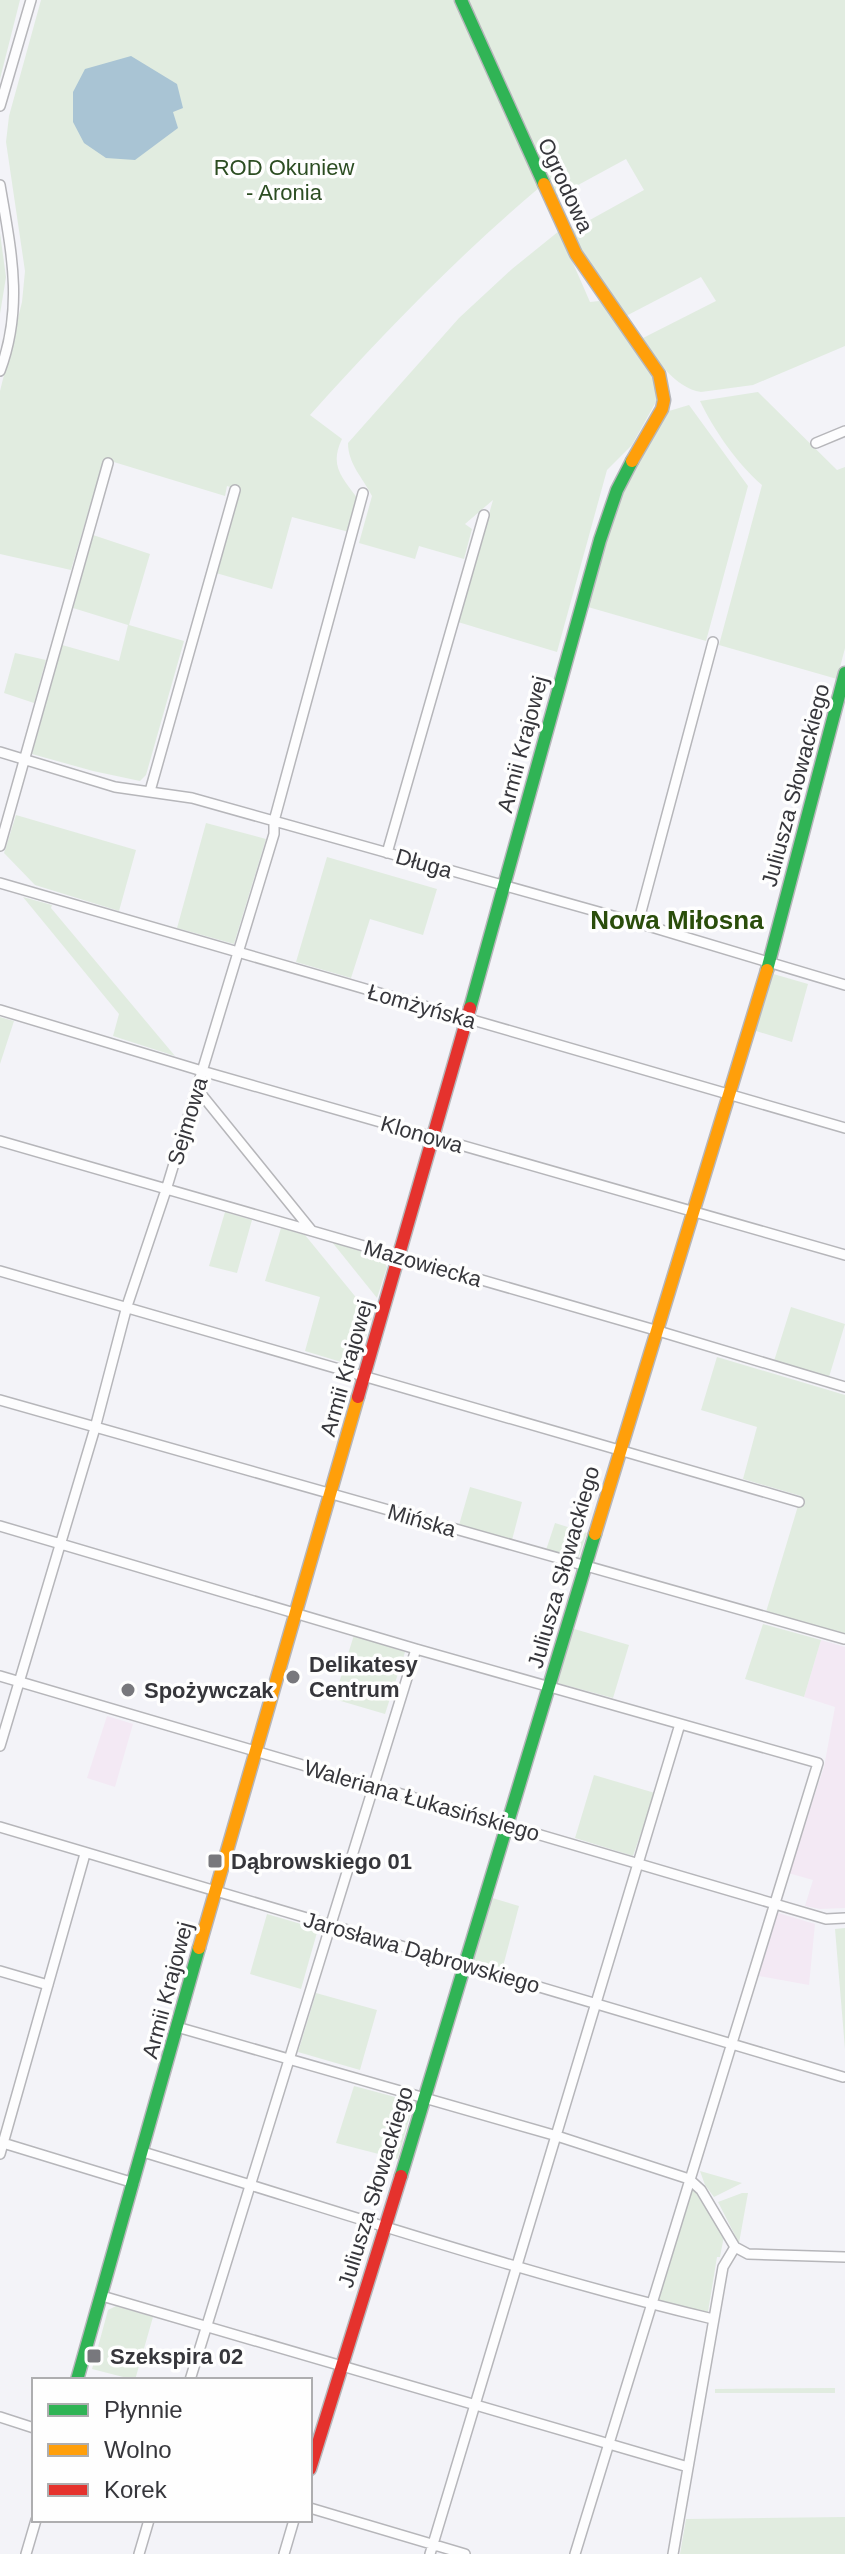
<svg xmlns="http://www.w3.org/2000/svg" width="845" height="2554" viewBox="0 0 845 2554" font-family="Helvetica,sans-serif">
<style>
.commercial{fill:#f3e9f4}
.green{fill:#e1ece0}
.water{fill:#a9c4d4}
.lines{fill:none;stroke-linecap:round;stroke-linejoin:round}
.street-casing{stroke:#b6b6ba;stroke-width:12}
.fast-casing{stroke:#b6b6ba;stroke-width:15}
.slow-casing{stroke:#b6b6ba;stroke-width:15}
.jam-casing{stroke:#b6b6ba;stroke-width:15}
.street{stroke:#fdfdfe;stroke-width:9}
.fast{stroke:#30b455;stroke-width:12}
.slow{stroke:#ff9f0a;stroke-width:12}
.jam{stroke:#e5322d;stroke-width:12}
.poi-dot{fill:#78787d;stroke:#fefefe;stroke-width:3}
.labels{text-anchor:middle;stroke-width:7;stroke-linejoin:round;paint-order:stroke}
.park-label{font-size:22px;fill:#2c4d22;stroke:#fefefe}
.street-label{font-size:22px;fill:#36363b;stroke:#fefefe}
.poi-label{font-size:22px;font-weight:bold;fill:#36363b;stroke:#fefefe;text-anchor:start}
.quarter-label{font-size:26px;font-weight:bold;fill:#2a4d0b;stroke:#fefefe}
</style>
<rect width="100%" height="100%" fill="#f3f3f8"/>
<!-- commercial -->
<path class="commercial" d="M821 1640 845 1647V1908L820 1909 805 1906 813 1880 788 1873 824 1767 835 1707 804 1697Z
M107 1716 133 1724 115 1787 87 1778Z
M775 1912 815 1924 809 1985 759 1976Z"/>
<!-- green -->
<path class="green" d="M0 0H20L0 79Z
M41 0H454L540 187C457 257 382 335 310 415L342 439C329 466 342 477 358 499L349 532 292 517 272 589 216 573 238 490 227 486 225 496 104 459 71 570 0 554V391L22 302 25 271 6 142 9 116Z
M464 0H845V346L753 385 701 392C675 388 656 359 643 338L716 301 701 277 626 316 591 270 570 231 644 190 626 159 556 197Z
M559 231 590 302 599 301 608 309 654 370 657 400 632 445 607 470 557 652 458 622 493 500 465 524 472 529 464 559 419 546 415 559 359 543 372 496C363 478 348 464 348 443L459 318 512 269Z
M0 233 6 277 0 314Z
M758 392 837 470 845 467V648L837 679 719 645 762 485C739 466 713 429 700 401Z
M689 405 748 486 706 641 588 607 616 502 660 421 669 411Z
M93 535 150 554 129 625 184 641 146 775 140 781 93 771 32 754 62 645 119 661 128 625 73 608Z
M15 653 46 660 34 703 4 693Z
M16 815 136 850 119 911 35 885 4 853Z
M206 823 266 839 234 944 177 928Z
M327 857 437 889 423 935 370 919 351 978 296 962Z
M23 897 52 905 51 908 175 1056 113 1036 119 1014Z
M770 973 808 984 792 1042 753 1030Z
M0 1017 14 1021 0 1064Z
M225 1212 252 1220 237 1273 209 1266Z
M281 1228 305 1235 372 1317 359 1360 351 1365 305 1351 320 1297 265 1281Z
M332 1242 382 1258 387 1267 377 1298Z
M791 1307 845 1324 829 1377 774 1361Z
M717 1357 845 1395V1634L766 1612 801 1496 743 1479 757 1427 701 1410Z
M470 1487 522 1502 512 1540 459 1525Z
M555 1523 587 1533 578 1559 546 1550Z
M763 1624 821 1640 804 1697 745 1679Z
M571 1628 629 1645 613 1698 554 1682Z
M354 1635 405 1652 385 1714 334 1699Z
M594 1775 655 1793 633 1856 575 1838Z
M489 1897 519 1906 502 1970 471 1960Z
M267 1914 318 1929 301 1989 250 1974Z
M845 1928V2049L835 1929Z
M316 1993 377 2010 360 2070 298 2052Z
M354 2086 414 2102 398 2159 336 2143Z
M700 2171 742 2183 714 2197 705 2185Z
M692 2187 724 2236 720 2257H717L708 2312 658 2301Z
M742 2193H748L739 2243 718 2202Z
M116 2306 153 2317 135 2380 92 2369 108 2310Z
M835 2388V2393H715V2389Z
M845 2517V2554H680L686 2519Z"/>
<!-- water -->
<path class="water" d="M131 56 177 84 183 108 173 112 178 128 135 160 106 158 84 143 73 122V92L85 69Z"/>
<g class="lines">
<defs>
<path id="street" d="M0 106 31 0
M0 185C11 250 24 306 0 371
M816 443 845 431
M0 752 115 787 192 798 638 923 845 985
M150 791 235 490
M0 846 108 463
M387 853 484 515
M0 883 845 1128
M638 923 713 642
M0 1010 202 1071 845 1255
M197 1089 312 1231
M0 1141 655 1330 845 1387
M0 1271 799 1502
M0 1400 844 1639
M0 1526 416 1649 818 1763 575 2554
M0 1676 826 1919 845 1918
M0 1746 95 1428 127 1306 166 1190 274 834V821L363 493
M0 1827 843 2077
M0 1971 48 1985
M177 2027 557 2136 689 2179 701 2190 735 2247 748 2254 845 2257
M3 2143 134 2183
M143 2152C332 2209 520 2273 713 2319
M0 2154 85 1854
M102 2296 688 2467
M190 2380 416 1649
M0 2417 34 2428
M310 2508 465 2554
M26 2554 36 2520
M139 2554 149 2520
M284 2554 294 2520
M430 2554 680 1724
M673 2554 723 2267 735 2247"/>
<path id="fast" d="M461 0 544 184
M767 970 845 673
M470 1008 600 540 617 490 632 461
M401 2176 595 1534
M77 2380 199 1948"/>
<path id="slow" d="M544 184 576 254 659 374 664 400 662 409 632 461
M595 1534 767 970
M199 1948 358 1397"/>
<path id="jam" d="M358 1397 470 1008
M310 2469 401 2176"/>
</defs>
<!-- street casing -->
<use href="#street" class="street-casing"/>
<!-- fast casing -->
<use href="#fast" class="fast-casing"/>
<!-- slow casing -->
<use href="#slow" class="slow-casing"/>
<!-- jam casing -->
<use href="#jam" class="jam-casing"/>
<!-- street -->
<use href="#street" class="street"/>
<!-- fast -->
<use href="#fast" class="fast"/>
<!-- slow -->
<use href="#slow" class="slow"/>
<!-- jam -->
<use href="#jam" class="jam"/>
</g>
<!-- markers -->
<g class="poi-dot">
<circle cx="293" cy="1677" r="8"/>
<circle cx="128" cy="1690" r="8"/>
<rect x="207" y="1853" width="16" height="16" rx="4"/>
<rect x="86" y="2348" width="16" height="16" rx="4"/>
</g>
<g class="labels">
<!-- park labels -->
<g class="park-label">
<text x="284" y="175">ROD Okuniew<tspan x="284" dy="25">- Aronia</tspan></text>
</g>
<!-- street labels -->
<g class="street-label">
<text transform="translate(566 185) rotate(65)" y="8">Ogrodowa</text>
<text transform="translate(522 744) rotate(-75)" y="8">Armii Krajowej</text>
<text transform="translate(795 785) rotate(-75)" y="8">Juliusza Słowackiego</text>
<text transform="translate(424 863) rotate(16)" y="8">Długa</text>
<text transform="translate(422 1006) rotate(16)" y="8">Łomżyńska</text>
<text transform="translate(187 1121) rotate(-73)" y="8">Sejmowa</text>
<text transform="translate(422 1134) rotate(16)" y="8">Klonowa</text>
<text transform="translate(423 1263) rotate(16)" y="8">Mazowiecka</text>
<text transform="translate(346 1368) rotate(-74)" y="8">Armii Krajowej</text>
<text transform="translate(422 1520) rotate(16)" y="8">Mińska</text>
<text transform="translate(563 1567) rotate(-74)" y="8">Juliusza Słowackiego</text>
<text transform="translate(422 1800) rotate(16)" y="8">Waleriana Łukasińskiego</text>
<text transform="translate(422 1952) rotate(16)" y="8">Jarosława Dąbrowskiego</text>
<text transform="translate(167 1990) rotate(-75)" y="8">Armii Krajowej</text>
<text transform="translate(375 2187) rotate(-73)" y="8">Juliusza Słowackiego</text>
</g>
<!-- poi labels -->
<g class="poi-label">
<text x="309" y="1672">Delikatesy<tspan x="309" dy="25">Centrum</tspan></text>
<text x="144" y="1698">Spożywczak</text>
<text x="231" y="1869">Dąbrowskiego 01</text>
<text x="110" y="2364">Szekspira 02</text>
</g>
<!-- quarter labels -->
<g class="quarter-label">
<text x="677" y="929">Nowa Miłosna</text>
</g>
</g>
<!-- legend -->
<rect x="32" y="2378" width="280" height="144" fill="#fefefe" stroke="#aeaeb0" stroke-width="2"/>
<rect x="48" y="2404" width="40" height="12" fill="#30b455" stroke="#aeaeb0" stroke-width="2"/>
<text x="104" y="2418" font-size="24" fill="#36363b">Płynnie</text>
<rect x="48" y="2444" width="40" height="12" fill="#ff9f0a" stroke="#aeaeb0" stroke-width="2"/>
<text x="104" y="2458" font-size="24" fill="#36363b">Wolno</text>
<rect x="48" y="2484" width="40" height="12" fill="#e5322d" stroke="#aeaeb0" stroke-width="2"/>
<text x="104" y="2498" font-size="24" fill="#36363b">Korek</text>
</svg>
